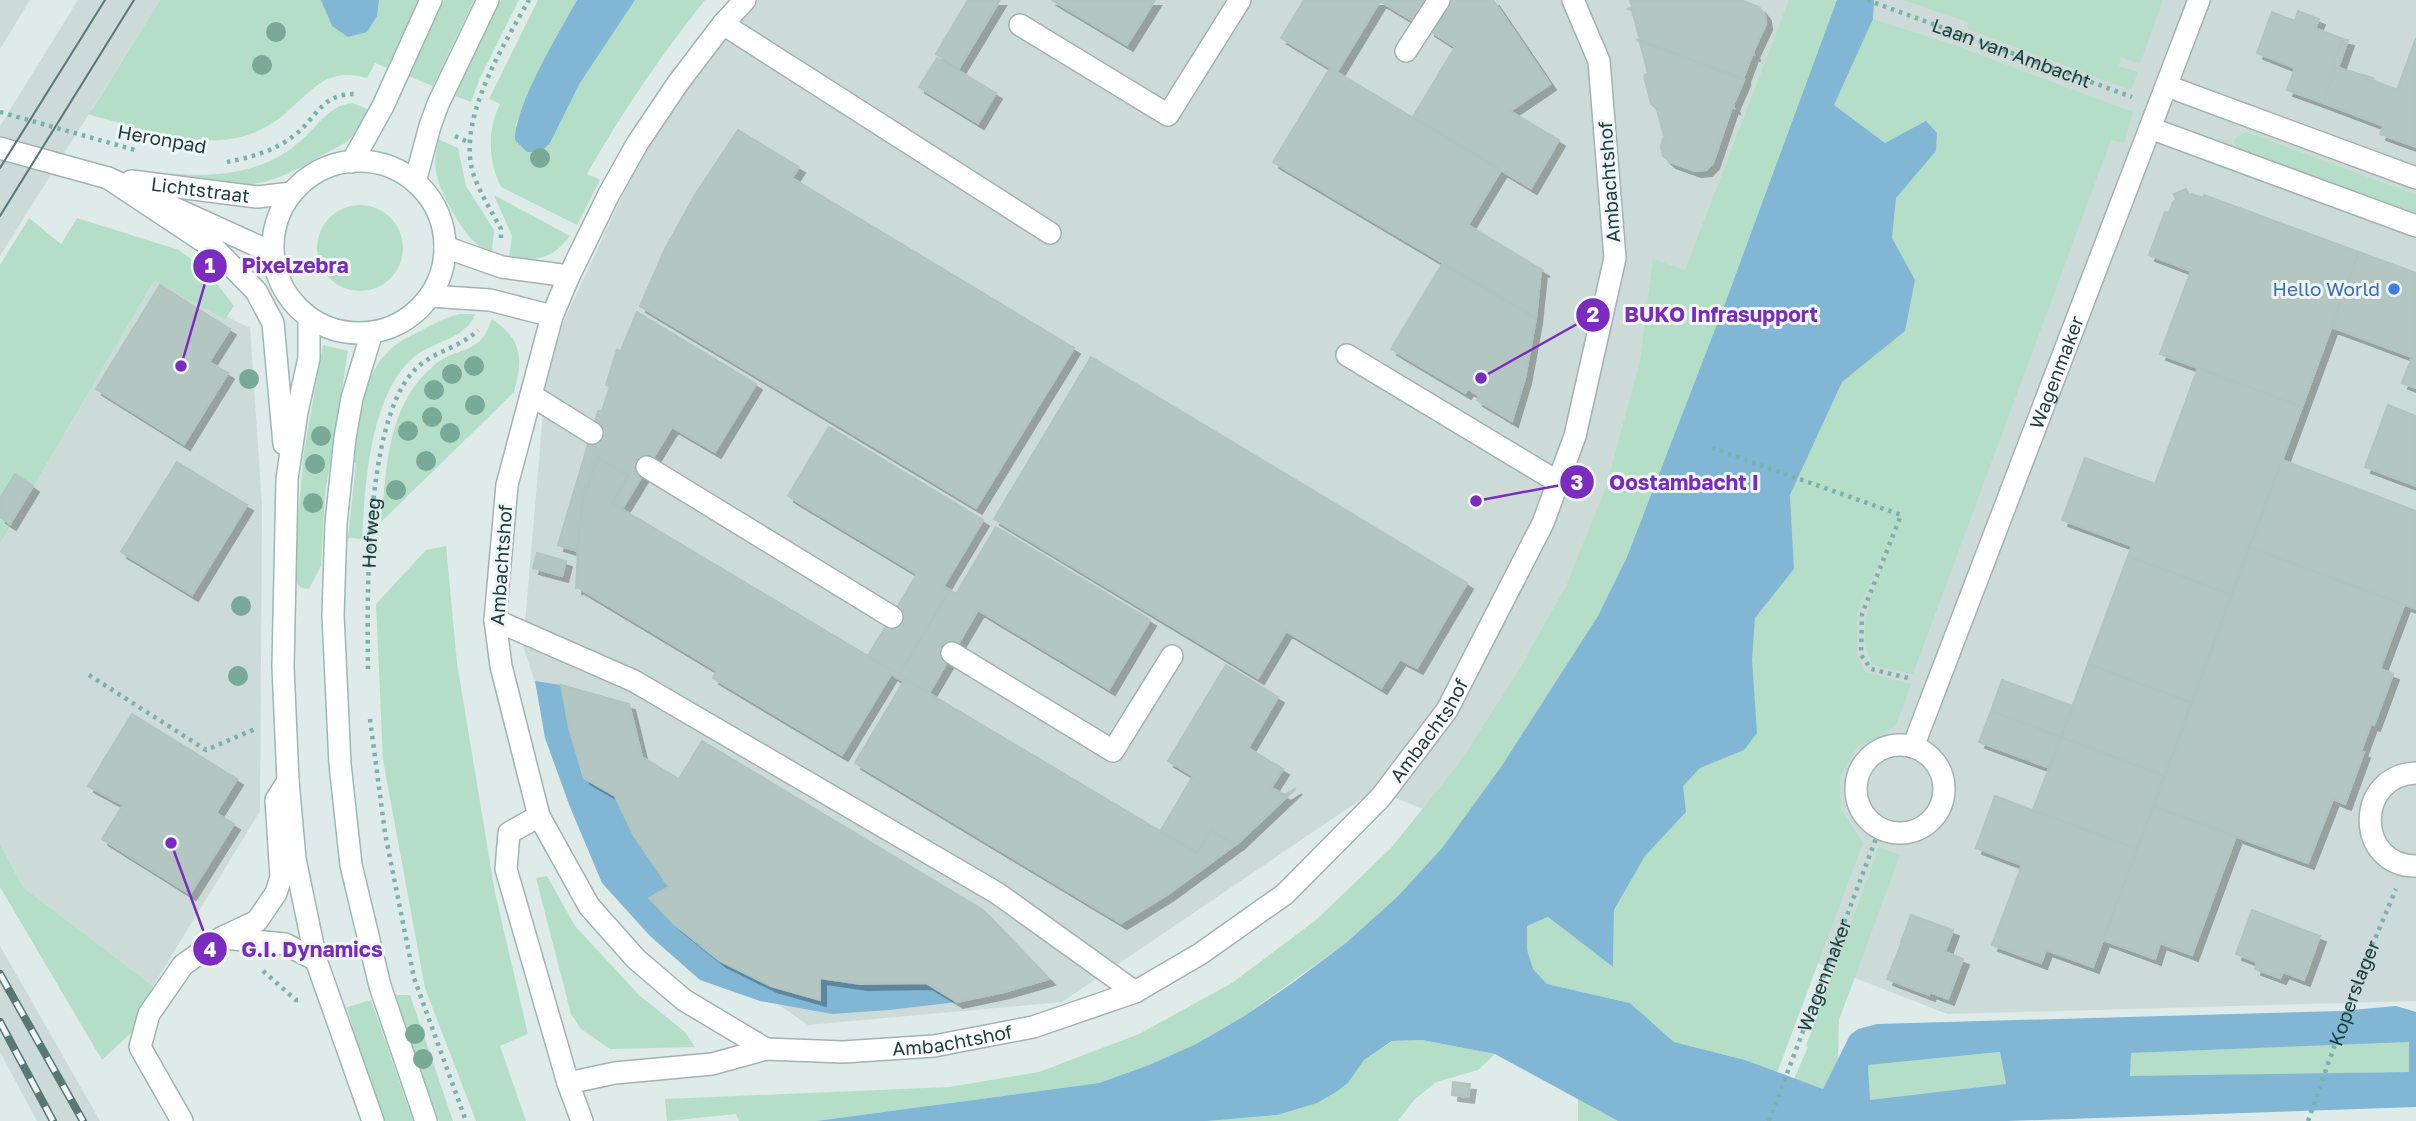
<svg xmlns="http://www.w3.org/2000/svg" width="2416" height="1121" viewBox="0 0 2416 1121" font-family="'Golos Text',sans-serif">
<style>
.built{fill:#ccdbd7}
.green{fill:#b5dec8}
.water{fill:#81b7d5;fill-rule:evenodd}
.building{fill:#b3c6c1;stroke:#b0c5c0;stroke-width:2;filter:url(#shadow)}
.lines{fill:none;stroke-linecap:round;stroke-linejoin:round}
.lane-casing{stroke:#a1b3b0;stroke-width:24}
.street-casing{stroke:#a1b3b0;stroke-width:24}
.secondary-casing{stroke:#9cb8b3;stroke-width:24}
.path{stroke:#7cb1ab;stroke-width:4.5;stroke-dasharray:3.5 5;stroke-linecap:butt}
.lane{stroke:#fff;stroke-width:21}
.street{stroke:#fff;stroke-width:21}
.secondary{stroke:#fff;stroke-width:21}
.tram{stroke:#587876;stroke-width:2}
.rail-casing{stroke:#587876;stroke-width:8}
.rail{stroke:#eef7f5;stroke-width:5;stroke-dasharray:16;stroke-linecap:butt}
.tree{fill:#78aa97}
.shop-dot{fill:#3f7fe0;stroke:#eef7f5;stroke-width:2.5}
.labels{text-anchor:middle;stroke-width:6;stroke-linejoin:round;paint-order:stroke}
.street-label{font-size:19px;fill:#1e3c3a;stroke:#eef7f5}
.shop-label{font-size:19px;fill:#366cbe;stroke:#eef7f5;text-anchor:end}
.leader{fill:none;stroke:#7b2cbf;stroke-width:2.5}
.callout-dot{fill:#7b2cbf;stroke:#eef7f5;stroke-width:2.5}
.mark-label{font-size:21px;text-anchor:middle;font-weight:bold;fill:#fff}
.callout-label{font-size:21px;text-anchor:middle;font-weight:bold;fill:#7b2cbf;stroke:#eef7f5;stroke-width:6;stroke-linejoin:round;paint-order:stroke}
</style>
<defs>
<filter id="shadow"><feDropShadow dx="6" dy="6" stdDeviation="0" flood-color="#0004"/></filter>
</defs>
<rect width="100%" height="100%" fill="#deebe8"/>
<!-- built -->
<path class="built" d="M0 0H30L0 49Z
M78 0H160L0 256V126Z
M738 0H2416V1001L1947 1014 1375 790 1062 1002 808 1025 602 883 523 646 548 355 695 40Z
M154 281 250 328 262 505 260 811 153 986 23 887 0 844V544Z
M0 946 31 1000 100 1121H37L0 1052Z"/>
<!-- green -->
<path class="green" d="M160 0H419L387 68 375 63 367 78C327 67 315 88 288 111 275 123 257 133 241 137 190 149 136 126 87 114L93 108Z
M444 0H474L433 86 408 76Z
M501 0H519L480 78 471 102 455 96Z
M538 0H577L529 93 515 126 550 143 580 83 635 0H705C661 55 622 112 587 174L600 180 577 225 501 187C488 160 487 131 500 104L489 99Z
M1789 0H1831L1837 2 1726 301 1627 557 1598 616 1501 767 1442 848 1397 897 1346 943 1241 1018 1196 1044 1149 1065 1099 1083 816 1121H739L736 1114 667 1121 665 1099 949 1087 1039 1072 1139 1034 1232 983 1316 920 1391 848 1457 766 1516 675 1566 586 1606 487 1640 361 1653 259 1685 270Z
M1903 0H2163L2140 64 2121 57 2119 66 2138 72 2131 90 1967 29 1968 22Z
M1873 19 1957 46 2133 112 2124 143 2111 140 1913 674 1873 665C1849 622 1885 569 1896 527L1857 613V655L1865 672 1911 684 1897 723 1887 732 1857 747 1840 777 1841 809 1863 843 1777 1073 1745 1060 1674 1042 1630 1003 1547 984 1533 970 1527 950V925L1548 917 1613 967 1614 910 1645 856 1685 812 1683 786 1700 768 1744 750 1755 618 1794 569 1790 495 1842 382 1905 331 1915 280 1892 238 1896 198 1936 151 1885 143 1834 105Z
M352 103 370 110C349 148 344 142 310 162 263 190 220 193 168 173 213 178 261 174 297 144 316 129 327 106 352 103Z
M2246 132 2416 195V218L2239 152 2234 142 2236 137Z
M438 139 458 148 466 186 494 230 492 251C487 249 481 248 477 244 462 233 439 191 436 172 434 161 437 149 438 139Z
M494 195 570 236C552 259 537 262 509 257L512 236Z
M317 248a43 43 0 1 1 86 0a43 43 0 1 1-86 0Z
M29 218 61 244 77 218 179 250 208 272 234 306 225 319 154 281 0 544V265Z
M459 314H475C467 338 435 341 415 356 370 393 365 484 362 539L348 538 356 463 354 462C362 413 360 361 410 336 427 328 440 319 459 314Z
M492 319C523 340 523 359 514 392L381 522C387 466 387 407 432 367 458 344 479 358 492 319Z
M323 345 348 351 325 494 321 566 309 589C299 589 297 584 293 575L304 451Z
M446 546 457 663 495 893 528 1034 500 1046 526 1121H476L425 988 383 760 376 604 426 550Z
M0 844 23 887 153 986 132 1032 102 1060 0 887Z
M1879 847 1900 855 1839 1020 1838 1063 1824 1090 1794 1079 1808 1047 1806 1046Z
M547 876 575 926 639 995 685 1032 695 1047 610 1049 581 1029 571 1014 536 878Z
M396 995H410L453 1121H439L415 1057Z
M371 1000 413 1121H383L363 1065 347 1007Z
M1422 1040 1495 1054 1478 1070 1436 1082 1414 1100 1398 1121H1207L1277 1115 1348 1083 1364 1060 1393 1041Z
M2409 1041V1072L2130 1077V1053Z
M2000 1052 2006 1084 1870 1101 1868 1065Z
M1578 1099 1618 1121H1578Z"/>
<!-- water -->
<path class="water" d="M321 0H379L377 16 367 32 348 37 332 26Z
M577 0H635L580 83 550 143 541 152H527L515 140C515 105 559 33 577 0Z
M1837 0H1874L1873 19 1834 105 1885 143 1926 121 1937 133 1936 151 1896 198 1892 238 1915 280 1905 331 1842 382 1790 495 1794 569 1755 618 1752 660 1757 733 1744 750 1700 768 1683 786 1686 812 1645 856 1614 910 1613 967 1548 917 1527 926V950L1533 969 1547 984 1630 1003 1674 1042 1745 1060 1823 1089 1850 1035 1858 1029 1877 1024 2341 1011 2396 1006 2416 1012V1107L2007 1121H1618L1495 1054 1422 1040 1392 1041 1364 1060 1348 1083 1336 1092 1317 1103 1277 1115 1207 1121H816L1099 1083 1149 1065 1196 1044 1241 1018 1291 984 1346 943 1397 897 1442 848 1501 767 1598 616 1627 557 1726 301ZM2409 1042V1072L2130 1076 2131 1053ZM2000 1052 2006 1084 1870 1100 1868 1065Z
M535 681 561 685 569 728 583 778 615 796 634 836 669 887 650 898C696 951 751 984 819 1000L820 978 861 984 926 983 957 1002 889 1010 832 1014 760 1001 700 980 650 936 602 883 570 807 545 738Z"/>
<!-- building -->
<path class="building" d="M968 0H1000L959 68 936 54Z
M1052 0H1155L1127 45Z
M1304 0H1428L1415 22 1380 1 1337 72 1281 38Z
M1447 0H1493L1550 84 1510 111 1559 140 1531 188 1413 117 1455 47 1429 30Z
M1630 0H1741L1759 7 1765 15 1766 24 1753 52 1754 55H1752L1743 79H1745L1638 40H1640L1632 10 1628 9 1632 7Z
M2298 11 2319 19 2315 28 2343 39 2333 66 2336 67 2323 103 2287 90 2295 68 2257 53 2272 12 2295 21Z
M2416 38V147L2380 134 2384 126 2323 103 2336 67 2333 66 2343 39 2348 40 2338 68 2373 78 2372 80 2397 90Z
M1638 40 1744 80 1733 105 1734 108 1732 107 1713 163 1706 170 1695 171 1670 162 1663 156 1661 147 1663 139 1665 140 1657 109 1651 104 1644 76 1648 73 1640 43Z
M937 58 996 93 978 123 919 87Z
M1330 68 1501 170 1468 225 1544 271 1541 270 1536 318 1273 162Z
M738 130 799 167 792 178 1074 348 976 508 640 306 665 249 695 195Z
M2186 189 2189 195 2192 194 2203 198 2204 195 2359 252 2302 407 2160 354 2191 271 2149 255 2165 212 2169 213 2173 202 2176 200 2174 194Z
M2359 252 2416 273V388L2402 383 2412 357 2331 327Z
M1442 264 1536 318 1525 378 1512 421 1477 400 1479 396 1468 389 1465 393 1391 349Z
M160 285 230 329 209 362 228 373 184 444 96 389Z
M637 312 756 384 715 452 672 427 622 509 612 503 628 476 597 457 588 488 585 487 577 551 558 545 598 411H602L610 386 606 385 617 350 621 351Z
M1091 357 1467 583 1417 668 1400 659 1381 688 1286 631 1258 678 994 519Z
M2198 368 2302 407 2232 595 2128 556 2132 546 2062 520 2085 458 2155 484Z
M2388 405 2416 416V486L2365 467Z
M829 427 983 520 943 587 950 590 897 678 891 673 893 671 868 656 917 574 788 496Z
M597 457 628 476 612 503 893 671 842 755 713 678 717 671 577 587 576 589 579 524 585 487 588 488Z
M2282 460 2416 511V609L2249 547Z
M177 462 247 505 192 595 121 552Z
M15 474 33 486 10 524 0 517V498Z
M996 527 1150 620 1109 689 978 610 929 693 905 679 904 681 897 678 950 590 956 594Z
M2249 547 2404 605 2380 669 2393 674 2374 725 2371 724 2361 751 2364 752 2345 804 2333 799 2308 863 2153 806Z
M537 553 566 561 562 576 533 568Z
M2128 556 2232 595 2192 703 2088 664Z
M2088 664 2192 703 2165 776 2061 737Z
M1226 665 1278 697 1248 748 1283 769 1271 788 1285 795 1296 788 1238 843 1236 841 1232 843 1211 830 1197 853 1160 832 1193 776 1168 761Z
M905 679 1197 853 1211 830 1232 843 1236 841 1238 843 1167 895 1121 923 855 763Z
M2002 680 2073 706 2061 737 1991 711Z
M561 685 629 704 642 757 679 779 702 741 983 910 1049 979 1004 992 957 1002 926 983 861 984 820 978V1000L771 986 720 961 675 925 649 898 669 887 634 836 615 796 584 778 569 728Z
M1991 711 2061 737 2050 768 1979 742Z
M132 714 237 779 216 813 234 824 190 894 102 839 123 805 88 786Z
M2061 737 2165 776 2137 849 2033 810Z
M1995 796 2137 849 2093 967 2046 950 2041 963 1992 945 2022 865 1976 848Z
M2153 806 2236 836 2192 955 2160 943 2155 959 2103 940Z
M2252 910 2320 936 2304 980 2283 972 2280 978 2255 969 2257 962 2236 954Z
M1911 915 1953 930 1945 952 1963 959 1948 999 1930 992 1929 995 1887 979 1902 942H1901Z
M1453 1082 1470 1084 1468 1097 1452 1095Z"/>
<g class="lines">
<defs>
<path id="lane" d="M723 24 1050 233
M1020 25 1168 115 1240 0
M1406 51 1439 0
M1347 355 1558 482
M531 395 592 433
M647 467 892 617
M495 620 634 681 997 893 1135 992
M952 653 1113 751 1172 656"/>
<g id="street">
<path d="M745 0 723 24 678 83 637 144 609 194 569 276 552 316 507 485 495 620 501 666 539 816 589 906 636 959 684 1000 766 1049"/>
<path d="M2167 86 2416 178"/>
<path d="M2150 128 2416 226"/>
<path d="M0 148 108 178 273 253"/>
<path id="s5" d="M131 181 257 197 292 193"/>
<path d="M445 247 502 267 569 276"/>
<path d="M430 296 490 300 552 316"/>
<circle cx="1900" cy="789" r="44"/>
<path id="s6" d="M1913 747 2199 0"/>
<path d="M2416 773C2355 775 2355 866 2416 866"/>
<path id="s7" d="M539 816 509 833 506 869 568 1083 615 1073 712 1064 766 1049 843 1052 934 1046 1033 1027 1135 992 1200 954 1285 894 1381 797 1447 710 1543 523 1575 436 1615 258 1599 61 1573 0"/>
<path d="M224 938 285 944 316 960"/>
<path d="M568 1083 582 1121"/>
<path d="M182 1121 140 1047 149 1014 183 965 221 938 257 921 276 893 281 877 276 800 288 781"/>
</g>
<path id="secondary" d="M273 247a86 86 0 1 1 172 0a86 86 0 1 1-172 0Z
M352 162 383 106 431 0
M108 178 215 249 256 291 273 323 284 444
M415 182 430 126 438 104 488 0
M309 318V358L297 412 287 479 283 667 288 781 295 859 316 960 373 1121
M372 332 352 398 345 438 336 523 333 615 340 764 351 865 380 986 426 1121"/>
</defs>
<!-- lane casing -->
<use href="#lane" class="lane-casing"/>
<!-- street casing -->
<use href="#street" class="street-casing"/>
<!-- secondary casing -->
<use href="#secondary" class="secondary-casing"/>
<!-- path -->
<g class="path">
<path id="s1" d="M1867 0 2132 97"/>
<path d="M0 112 135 150"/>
<path d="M455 136 470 143"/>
<path d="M227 162C248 158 274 151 292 137 318 119 319 93 357 94"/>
<path d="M501 238V229C492 212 481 195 474 176 455 122 503 46 529 0"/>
<path d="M1712 448 1901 515 1862 614 1861 655 1871 669 1908 678"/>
<path id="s2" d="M368 669C367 598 365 426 412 373 429 352 459 349 478 330"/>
<path d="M89 675 206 750 255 729 256 726"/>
<path d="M370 719 385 833 414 978 466 1121"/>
<path d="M263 971 296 1000H300"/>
<path id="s3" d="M1769 1121 1880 828"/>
<path id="s4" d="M2308 1121 2358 979 2396 889"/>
</g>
<!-- lane -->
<use href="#lane" class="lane"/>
<!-- street -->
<use href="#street" class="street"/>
<!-- secondary -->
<use href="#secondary" class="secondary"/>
<!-- tram -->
<path class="tram" d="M0 168 105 0
M0 216 134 0"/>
<defs>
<path id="rail" d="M0 974 83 1121
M0 1022 53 1121"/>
</defs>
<!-- rail casing -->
<use href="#rail" class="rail-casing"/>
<!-- rail -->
<use href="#rail" class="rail"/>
</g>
<!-- trees -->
<g class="tree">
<circle cx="276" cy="32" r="10"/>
<circle cx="262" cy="65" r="10"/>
<circle cx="540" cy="158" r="10"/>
<circle cx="474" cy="366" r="10"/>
<circle cx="452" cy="374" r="10"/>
<circle cx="249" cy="379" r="10"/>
<circle cx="434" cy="390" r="10"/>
<circle cx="475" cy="405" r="10"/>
<circle cx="432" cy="417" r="10"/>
<circle cx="408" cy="431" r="10"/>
<circle cx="450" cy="433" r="10"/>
<circle cx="321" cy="436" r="10"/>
<circle cx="426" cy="461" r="10"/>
<circle cx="315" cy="464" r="10"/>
<circle cx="396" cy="490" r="10"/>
<circle cx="313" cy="503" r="10"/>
<circle cx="241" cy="606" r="10"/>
<circle cx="238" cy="676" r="10"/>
<circle cx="415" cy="1034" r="10"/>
<circle cx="423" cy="1059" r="10"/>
</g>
<!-- markers -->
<circle class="shop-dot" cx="2394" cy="289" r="7"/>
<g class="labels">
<!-- street labels -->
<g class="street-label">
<text dy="7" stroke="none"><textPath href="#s1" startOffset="154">Laan van Ambacht</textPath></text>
<text transform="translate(162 139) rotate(10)" y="7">Heronpad</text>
<text transform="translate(1609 182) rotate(-94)" y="7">Ambachtshof</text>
<text dy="7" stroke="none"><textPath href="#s5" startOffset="70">Lichtstraat</textPath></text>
<text dy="7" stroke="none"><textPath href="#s6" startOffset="401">Wagenmaker</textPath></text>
<text dy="7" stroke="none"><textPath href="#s2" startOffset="136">Hofweg</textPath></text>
<text transform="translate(501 565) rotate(-86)" y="7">Ambachtshof</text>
<text dy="7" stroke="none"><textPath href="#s7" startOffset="1270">Ambachtshof</textPath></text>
<text dy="7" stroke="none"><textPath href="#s3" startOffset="156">Wagenmaker</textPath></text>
<text dy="7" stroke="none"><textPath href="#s4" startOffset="136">Koperslager</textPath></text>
<text dy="7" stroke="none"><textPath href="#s7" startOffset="682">Ambachtshof</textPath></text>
</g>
<!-- shop labels -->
<g class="shop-label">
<text x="2380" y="296">Hello World</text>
</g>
</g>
<!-- callouts -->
<path class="leader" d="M181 366L210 266M1481 378L1593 315M1476 501L1577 482M171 843L210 949"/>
<g class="callout-dot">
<circle cx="181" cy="366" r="7"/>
<circle cx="1481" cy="378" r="7"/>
<circle cx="1476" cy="501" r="7"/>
<circle cx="171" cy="843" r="7"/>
<circle cx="210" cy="266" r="18"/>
<circle cx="1593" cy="315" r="18"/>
<circle cx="1577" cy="482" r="18"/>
<circle cx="210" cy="949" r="18"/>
</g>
<g class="mark-label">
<text x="210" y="273">1</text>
<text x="1593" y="322">2</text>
<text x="1577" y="490">3</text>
<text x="210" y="957">4</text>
</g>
<g class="callout-label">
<text x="295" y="273">Pixelzebra</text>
<text x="1721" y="322">BUKO Infrasupport</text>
<text x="1684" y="490">Oostambacht I</text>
<text x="312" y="957">G.I. Dynamics</text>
</g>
</svg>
